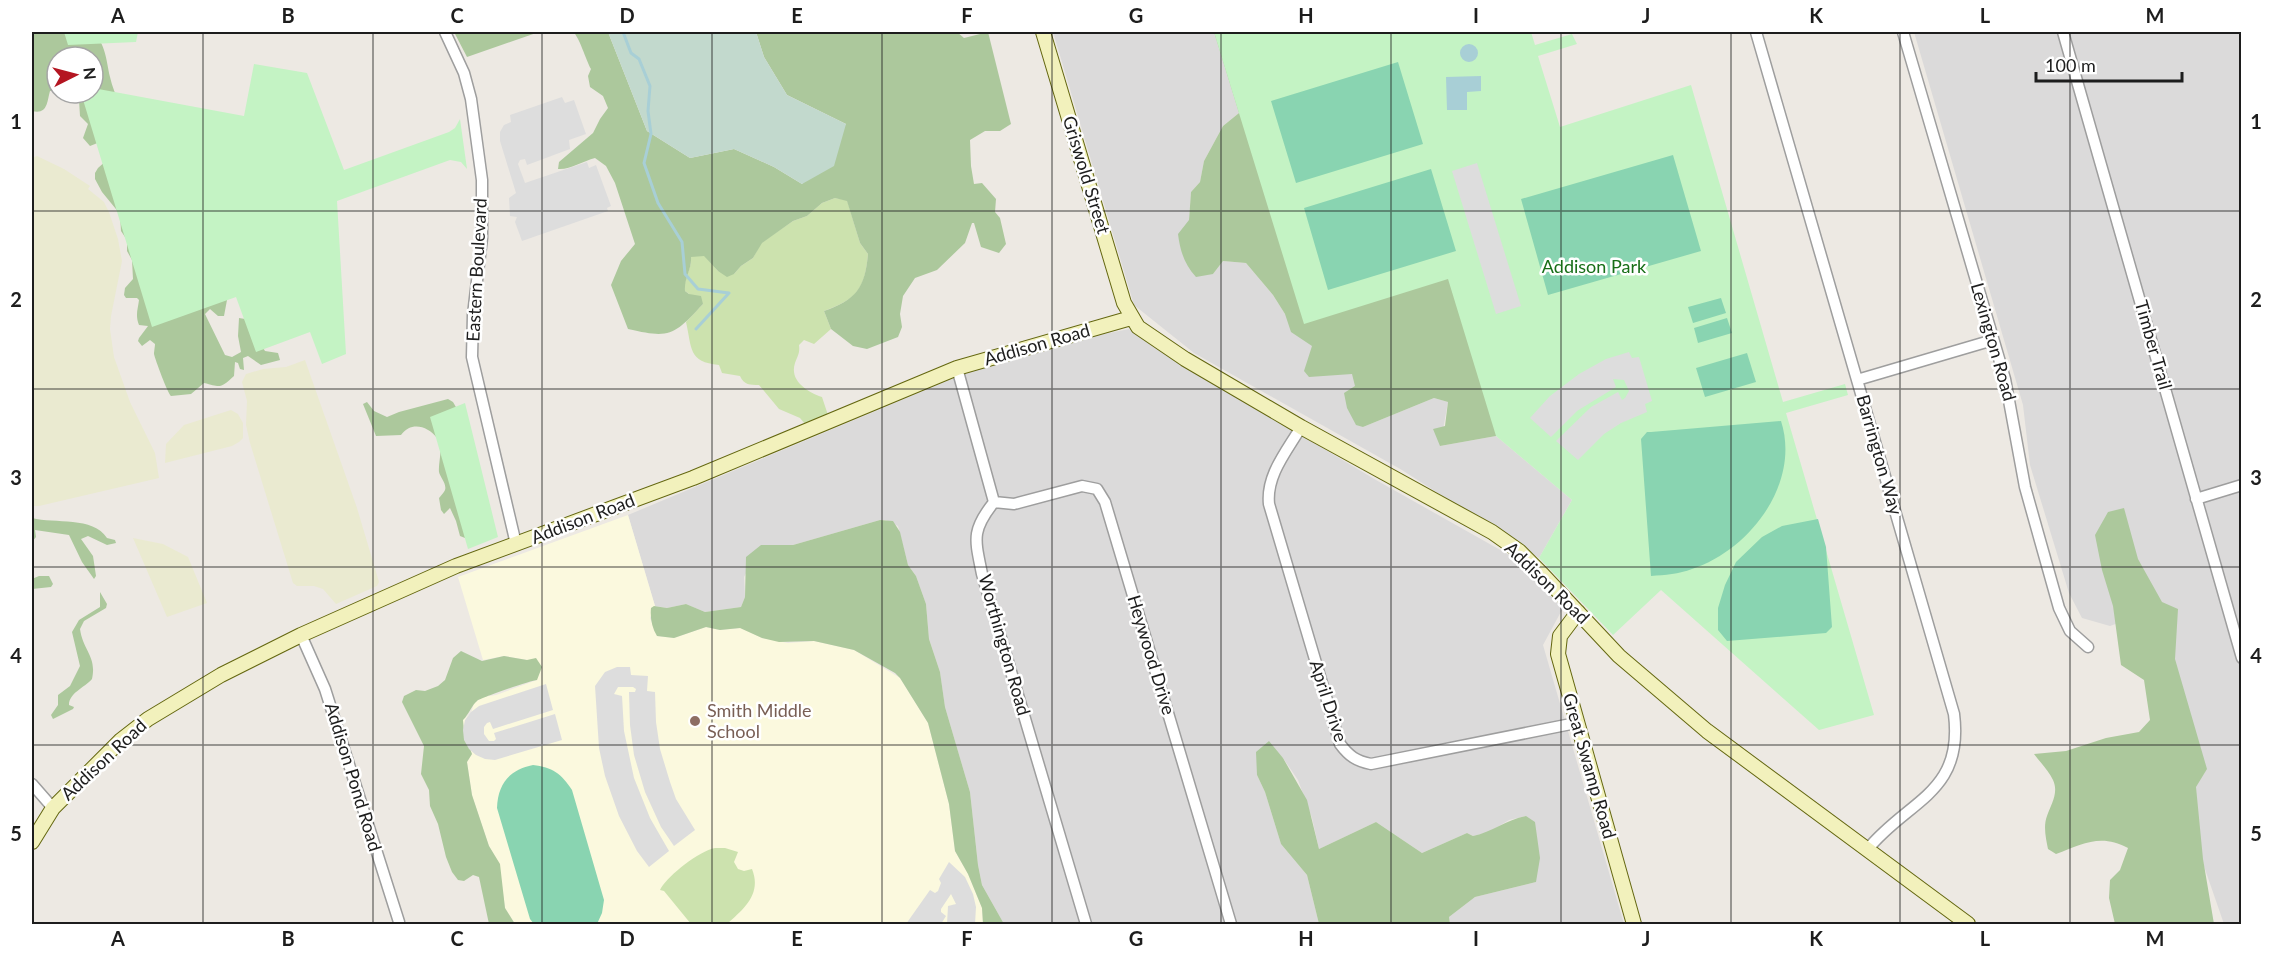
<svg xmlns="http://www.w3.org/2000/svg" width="2273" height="956" viewBox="0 0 2273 956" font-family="Lato,sans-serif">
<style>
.residential{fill:#dbdada}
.education{fill:#fbf9de}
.farmland{fill:#eaead0}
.grass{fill:#cce2ae}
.forest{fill:#acc89c}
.wetland{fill:#c2d9cd}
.park{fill:#c4f3c4}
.pitch{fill:#89d4b1}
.parking{fill:#ddd}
.water{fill:#a8cfd6}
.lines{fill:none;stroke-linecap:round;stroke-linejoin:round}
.stream{stroke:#a8cfd6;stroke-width:3}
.street-casing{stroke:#9e9e9e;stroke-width:13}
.secondary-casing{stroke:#646710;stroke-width:16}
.street{stroke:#fff;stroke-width:10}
.secondary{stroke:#f2f1bc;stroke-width:14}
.grid{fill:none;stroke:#1d1d1d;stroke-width:1.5;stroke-opacity:0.55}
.education-dot{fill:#8d6e63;stroke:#fff;stroke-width:2}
.labels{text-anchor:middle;stroke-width:5;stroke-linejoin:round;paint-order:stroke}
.street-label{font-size:18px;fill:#1d1d1d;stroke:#fff}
.park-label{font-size:18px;fill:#176e17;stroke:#fff}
.education-label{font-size:18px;fill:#785e54;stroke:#fff;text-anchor:start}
.neatline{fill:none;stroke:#1d1d1d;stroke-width:2}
.grid-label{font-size:20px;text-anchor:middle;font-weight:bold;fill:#1d1d1d}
</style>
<rect width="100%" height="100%" fill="#ede9e3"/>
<!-- residential -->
<path class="residential" d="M1053 32H1214L1239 113 1223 126 1204 161 1200 182 1191 192 1189 220 1213 274 1223 261 1246 263 1273 295 1285 314 1362 306 1363 427 1434 398 1448 402 1440 446 1496 436 1572 500 1539 558 1402 470 1194 353 1134 305Z
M1914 32H2241V924H2224L2182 803 2140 615 2110 626 2082 618 2069 593 2030 465 2023 405Z
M1129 329 1153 347 1376 480 1511 556 1563 608 1543 645 1624 924H1450L1449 917 1475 897 1536 882 1526 816 1509 820 1489 832 1473 836 1467 833 1422 853 1376 822 1319 849 1312 818 1298 780 1283 758 1268 742 1257 775 1265 792 1281 844 1307 875 1319 924H1004L982 885 978 865 970 792 945 707 940 672 929 639 926 604 916 576 908 565 898 526 886 520H880L793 545H761L744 577 745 597 741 607 705 612 686 604 667 608 655 606 628 515 971 371 1079 339Z"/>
<!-- education -->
<path class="education" d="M628 515 655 606 650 618 657 636 674 638 706 627 720 630 741 628 762 638 788 643 814 641 854 650 900 678 928 723 949 804 955 851 968 874 982 908 983 924H515L505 908 499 864 489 846 472 795 467 762 472 754 464 733 463 720 471 713 474 703 483 697 496 695 537 680 527 660 504 656 483 660 458 577Z"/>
<!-- farmland -->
<path class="farmland" d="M37 156 64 169 90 186 88 189 104 202 109 212 118 239 122 261 111 316 110 329 114 357 130 402 155 453 159 478 39 506H32V158Z
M305 360 357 508 379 582 377 586 336 604 323 589 314 586H297L293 583 250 443 246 425 247 401 242 382 246 374 263 369 286 367Z
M231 410 238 414 243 423V438L239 442 232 446 165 463 166 444 184 425Z
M133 538 163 544 188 557 207 603 167 617Z"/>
<!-- grass -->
<path class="grass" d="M835 198 847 200 860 243 868 254C865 289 857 299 824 311L831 329 814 344 804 340 799 345C800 353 798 355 795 363 789 381 808 392 822 397L828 415 805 424 800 418 779 409 759 385C750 385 744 385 740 376L722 373 719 365C688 362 692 348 686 322L703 304 685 291C683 278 692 269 691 257L694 255H704L718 271 734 274 741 266 753 258 761 243 793 221 807 216 822 203Z
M715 848H725L738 852 734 862 738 869 744 871 752 869C762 894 744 909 727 924H691L664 891 660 890 661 888C669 875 699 851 715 848Z"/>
<!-- forest -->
<path class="forest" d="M32 32H93C106 45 106 59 110 77 112 86 116 96 120 105L227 300 224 316H218L210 309 205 314 225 355 232 357 241 352 238 336 239 318 245 319 265 351 278 353 280 360 261 365 248 356 243 358 244 370 240 369 238 363 235 362 234 376C220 389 221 387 204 383L191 394 171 396C168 394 155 359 154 354 154 352 155 346 155 344L150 340 142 346 138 341 139 338 148 326 139 325C135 315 138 309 139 300L137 298H126L124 295 125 288 133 279 132 260 127 251V240L121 231 120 214 102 192 95 179V173L98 168 107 160 105 140 90 146 83 138 88 124 80 116 79 100 74 93H93V57H57V90L50 91C47 101 48 115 32 111Z
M454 32H539L467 57Z
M573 32H608L647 131 690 158 734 149 774 167 802 184 846 124 787 95 764 57 756 32H957L964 38 988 32 1011 124 1000 131H985L970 140 971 166 974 184 982 183 996 199 995 212 1000 218 1006 244 999 253 981 247 974 223H972L965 243 937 270 915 278 903 296 900 314 902 327 898 337 867 349 853 346 831 329 824 311C856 300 865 288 868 254L860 243 847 201 835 198 822 203 807 216 793 221 762 243 753 258 741 266 734 274 727 277 718 271 704 256 691 257C692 269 684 278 685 291L689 294 701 296 703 304C674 335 671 339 628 329L611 285 621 261 635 244 615 183 606 166 595 158C583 161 570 170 558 169L559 162 593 133 600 119 608 108 603 96 590 87 588 76 591 69C586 60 579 36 573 32Z
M1214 32 1453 260 1502 429 1496 436 1440 446 1433 429 1445 426 1448 402 1434 398 1363 427 1356 425 1347 408 1344 393 1355 386 1352 374 1309 377 1304 371 1312 346 1291 332 1285 314 1273 295 1246 263 1223 261 1213 274 1196 277C1184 264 1180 250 1178 234L1189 220 1191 192 1200 182 1204 161 1223 126 1239 113Z
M448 399 453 402 460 414 473 533 465 538 460 536 456 521 450 508 444 514 441 510 439 498C440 497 445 491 445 490 447 484 440 477 439 472 438 462 444 447 437 438 428 426 411 421 401 435L376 436 363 404 367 402 374 411 387 417 399 412Z
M2124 508 2138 559 2162 602 2178 609 2175 659 2207 769 2196 787 2203 859 2214 924H2115L2109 898 2110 880 2120 870 2128 848C2101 833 2082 844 2056 854L2048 849C2046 839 2043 826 2047 816 2051 804 2059 793 2053 780 2049 771 2040 762 2034 754L2066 751 2106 738 2139 732 2150 720 2144 680 2121 665 2113 606 2102 570 2095 535 2108 512Z
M32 518C55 524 93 516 107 538L115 540 116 543 107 545 88 536 81 539 93 556 96 576 94 579 82 562 69 535 35 530 36 537 32 542Z
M880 520 893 521 900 532 908 565 916 576 926 604 929 639 940 672 945 707 970 792 978 865 982 885 1004 924H983L982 908 968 874 955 851 949 804 928 723 900 678 895 673 854 650 814 641 779 642 762 638 740 628 720 630 706 627 674 638 657 636C652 628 650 618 651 608L654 606 667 608 686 604 705 612 741 607 745 597 746 557 761 545H793Z
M39 576H49L53 584 51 587 32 589V579Z
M100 592 107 604 106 608 84 621 80 629C83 651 97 656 92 679 84 688 69 693 69 705L74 707 73 709 53 719 51 715 58 705V695L70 686 80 666 72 632 79 620 100 607Z
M461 651 482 661 504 656 527 660 536 658 542 667 537 680C532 680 480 698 477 701 472 705 469 714 463 720L464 733 472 754 467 762 472 795 489 846 500 864 505 908 515 924H489L479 877 473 875 464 881 458 880 452 872 446 857 438 824 430 806 429 790 421 774 424 746 402 702 404 696 416 690 425 691 438 686 445 680 453 658Z
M1269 741 1283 758 1307 800 1319 849 1376 822 1422 853 1467 833 1473 836C1492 832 1506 820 1526 816L1535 822 1540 858 1536 882 1475 897 1449 917 1450 924H1319L1307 875 1281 844 1265 792 1257 775 1256 752Z"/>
<!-- wetland -->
<path class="wetland" d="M608 32H756L764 57 787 95 846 124 834 166 802 184 774 167 734 149 690 158 647 131Z"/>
<!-- park -->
<path class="park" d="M64 32H138L136 42 68 45Z
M1214 32H1531L1535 45 1572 34 1577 44 1538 56 1560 127 1691 85 1783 402 1845 384 1848 395 1786 413 1874 715 1819 730 1661 590 1613 635 1539 558 1572 500 1496 436 1448 279 1304 324Z
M254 64 307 73 344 170 449 132 455 128 460 119 467 169 461 162 450 160 337 201 346 354 322 364 310 332 256 352 236 297 152 327 81 93H93V88L244 116Z
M465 403 498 537 468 549 430 417Z"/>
<!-- pitch -->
<path class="pitch" d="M1398 62 1423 144 1296 183 1271 101Z
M1673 155 1701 251 1548 295 1521 199Z
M1431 169 1456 251 1328 290 1304 208Z
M1721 298 1726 313 1693 323 1688 307Z
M1727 318 1732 333 1698 343 1694 328Z
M1747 353 1756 382 1705 397 1696 368Z
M1781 421C1801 483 1750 550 1692 569 1679 574 1665 575 1651 576L1641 439 1647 432H1651Z
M1818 519 1826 547 1832 627 1826 633 1727 641 1718 630V608L1725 585 1736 562 1762 537 1782 526Z
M533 765C552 767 562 774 572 790L604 900 602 913 597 924H534L530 919 497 808C498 784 509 770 533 765Z"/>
<!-- parking -->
<path class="parking" d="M562 97 565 103 574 100 586 134 569 140 570 149 527 165 525 159 520 160 518 164 525 183 587 162 589 168 596 165 611 206 607 208 608 211 522 241 515 222 517 217 510 216 509 198 516 193 500 141V132L504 125 511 122 510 115Z
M1477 163 1521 306 1496 314 1452 171Z
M1629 352 1632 358 1639 357 1652 401 1645 404 1647 412 1621 423 1604 434 1578 460 1556 441 1591 407 1618 392 1622 400 1625 398 1629 391 1624 380 1613 379 1616 387 1577 411 1551 437 1530 418 1550 396 1579 374 1606 359Z
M617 667H630L631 675 648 676 647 691 655 692 656 722 660 749 670 782 676 799 695 830 674 846 661 827 645 792 634 755 630 725 629 692H635L636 689 633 687H618L614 694 622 696 624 731 634 778 650 818 669 851 649 867 637 851 619 816 605 776 599 748 595 686 605 672Z
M546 684 553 710 493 729 490 722 487 723 484 727V734L489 741H494L496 739 494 733 555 714 562 740 495 760 485 759 476 755 469 749 464 740 463 730 465 720 471 712 479 706Z
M949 862 965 877 973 894 976 907 975 924H947L948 906 956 904 951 894 941 909V912L946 916 941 924H906L930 890 935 893 938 891 941 883 939 879Z"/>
<!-- water -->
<path class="water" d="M1460 53a9 9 0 1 1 18 0a9 9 0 1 1-18 0Z
M1481 76V91L1467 92V110H1447L1446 77Z"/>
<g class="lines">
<!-- stream -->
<path class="stream" d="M623 32 631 53 639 59 650 86 648 111 651 134 644 163 658 203 682 242 685 274 698 289 729 293 696 329"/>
<defs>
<path id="street" d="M445 32 464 73 471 99 482 180V238L473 315 472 357 516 544
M1756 32 1954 714C1964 794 1907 800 1867 850
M1903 32 2005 379 2025 487 2059 608 2070 631 2088 647
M2063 32 2242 658
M957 368 994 502C971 531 975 539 982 574L1086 924
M1857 380 1993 340
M1301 427C1287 451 1266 475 1269 504L1340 744C1349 756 1356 761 1371 764L1576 723
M2196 499 2242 485
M994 502 1014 504 1082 486 1097 489 1105 502 1231 924
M301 635 325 689 399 922
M32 784 53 808"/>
<path id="secondary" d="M1043 32 1124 303 1138 327 1185 359 1301 427 1492 532 1519 551 1543 575 1619 656 1707 731 1968 924
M1578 612 1560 636 1558 654 1634 924
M32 842 53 808 121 740 148 719 221 675 301 635 456 566 693 478 957 368 1131 318"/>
</defs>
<!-- street casing -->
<use href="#street" class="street-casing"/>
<!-- secondary casing -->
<use href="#secondary" class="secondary-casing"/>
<!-- street -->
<use href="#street" class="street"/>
<!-- secondary -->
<use href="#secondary" class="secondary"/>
</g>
<!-- grid -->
<path class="grid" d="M203 32V924M373 32V924M542 32V924M712 32V924M882 32V924M1052 32V924M1221 32V924M1391 32V924M1561 32V924M1731 32V924M1900 32V924M2070 32V924M32 211H2242M32 389H2242M32 567H2242M32 745H2242"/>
<!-- markers -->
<circle class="education-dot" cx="695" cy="721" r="6"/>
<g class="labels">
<!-- street labels -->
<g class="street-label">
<text transform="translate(1086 175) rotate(73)" y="6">Griswold Street</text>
<text transform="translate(477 270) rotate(-87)" y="6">Eastern Boulevard</text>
<text transform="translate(1993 342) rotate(74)" y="6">Lexington Road</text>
<text transform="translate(1037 345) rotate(-16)" y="6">Addison Road</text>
<text transform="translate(2153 345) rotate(74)" y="6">Timber Trail</text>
<text transform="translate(1879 455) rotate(74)" y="6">Barrington Way</text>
<text transform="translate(583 519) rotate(-21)" y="6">Addison Road</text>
<text transform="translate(1547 583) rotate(44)" y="6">Addison Road</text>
<text transform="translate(1004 645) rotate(74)" y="6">Worthington Road</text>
<text transform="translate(1151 655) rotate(73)" y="6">Heywood Drive</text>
<text transform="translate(1328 701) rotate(72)" y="6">April Drive</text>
<text transform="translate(104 760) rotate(-43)" y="6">Addison Road</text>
<text transform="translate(1589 766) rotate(74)" y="6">Great Swamp Road</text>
<text transform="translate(353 777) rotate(73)" y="6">Addison Pond Road</text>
</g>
<!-- park labels -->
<g class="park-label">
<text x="1594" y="273">Addison Park</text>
</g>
<!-- education labels -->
<g class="education-label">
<text x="707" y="717">Smith Middle<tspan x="707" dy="21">School</tspan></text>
</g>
</g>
<!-- border -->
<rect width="2273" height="956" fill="none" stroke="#ffffff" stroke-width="66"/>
<!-- north arrow -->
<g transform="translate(75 75) rotate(84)"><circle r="28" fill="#ffffff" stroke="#a5a5a5" stroke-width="1.5"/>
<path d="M0-4.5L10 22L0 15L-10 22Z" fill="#b41521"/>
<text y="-9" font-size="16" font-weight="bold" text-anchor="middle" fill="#1d1d1d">N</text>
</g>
<!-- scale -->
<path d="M2036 72v9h146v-9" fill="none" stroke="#1d1d1d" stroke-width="3"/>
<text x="2045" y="72" font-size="18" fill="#1d1d1d" stroke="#ffffff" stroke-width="4.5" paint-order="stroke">100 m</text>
<rect x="33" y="33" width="2207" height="890" class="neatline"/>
<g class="grid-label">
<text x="118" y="23">A</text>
<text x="288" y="23">B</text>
<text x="457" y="23">C</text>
<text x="627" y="23">D</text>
<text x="797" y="23">E</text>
<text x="967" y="23">F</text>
<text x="1136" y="23">G</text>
<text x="1306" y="23">H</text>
<text x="1476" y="23">I</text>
<text x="1646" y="23">J</text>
<text x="1816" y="23">K</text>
<text x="1985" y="23">L</text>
<text x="2155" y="23">M</text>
<text x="16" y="129">1</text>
<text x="2256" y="129">1</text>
<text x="16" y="307">2</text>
<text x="2256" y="307">2</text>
<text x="16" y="485">3</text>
<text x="2256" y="485">3</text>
<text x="16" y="663">4</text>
<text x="2256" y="663">4</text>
<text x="16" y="841">5</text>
<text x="2256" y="841">5</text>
<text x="118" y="946">A</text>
<text x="288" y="946">B</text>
<text x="457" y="946">C</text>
<text x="627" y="946">D</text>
<text x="797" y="946">E</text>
<text x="967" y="946">F</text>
<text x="1136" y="946">G</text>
<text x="1306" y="946">H</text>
<text x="1476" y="946">I</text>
<text x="1646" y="946">J</text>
<text x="1816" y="946">K</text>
<text x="1985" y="946">L</text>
<text x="2155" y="946">M</text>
</g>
</svg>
